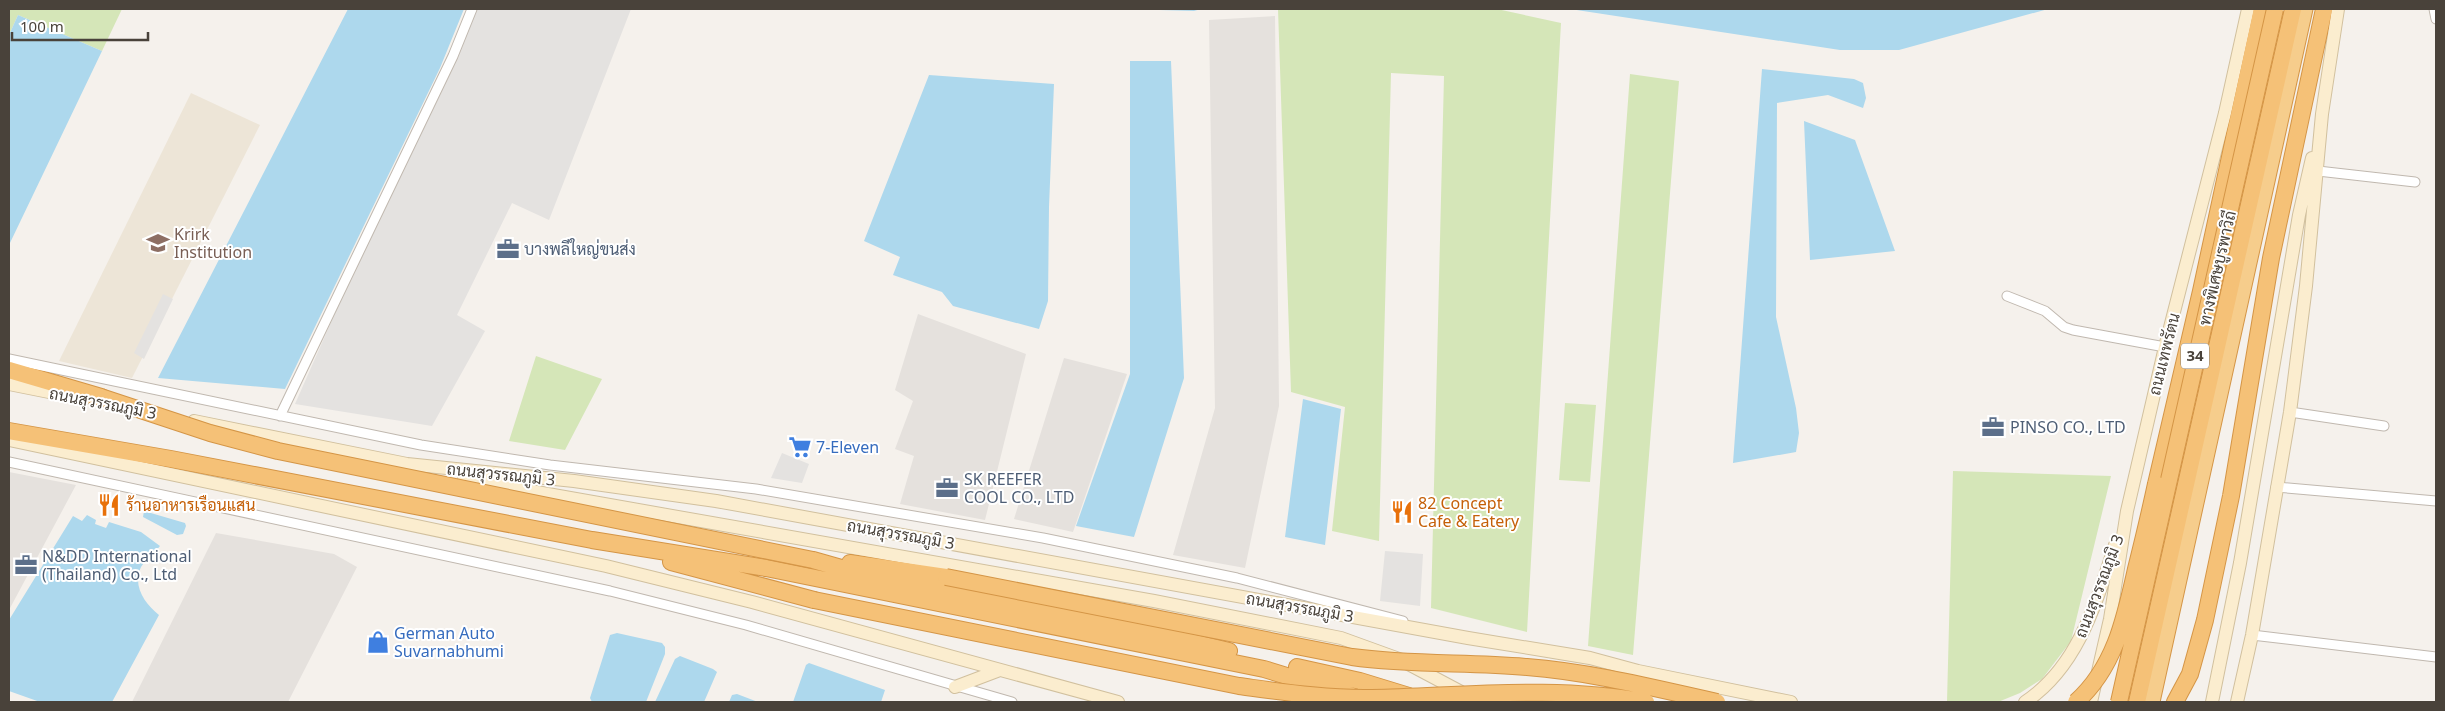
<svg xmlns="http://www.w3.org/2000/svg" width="2445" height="711" viewBox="0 0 2445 711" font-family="'Noto Sans',Sarabun,sans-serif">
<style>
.industrial{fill:#e5e1dd}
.education{fill:#ede5d7}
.green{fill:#d5e6b8}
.parking{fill:#e4e2e0}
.water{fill:#add8ed}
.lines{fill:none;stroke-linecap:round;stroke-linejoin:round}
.minor-casing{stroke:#c0b8af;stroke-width:11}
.secondary-casing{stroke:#d1c09e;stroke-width:14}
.trunk-casing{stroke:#d49546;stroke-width:17}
.motorway-casing{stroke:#d49546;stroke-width:18}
.minor{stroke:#fff;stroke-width:9}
.secondary{stroke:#fbedcf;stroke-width:12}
.trunk{stroke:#f6cd8c;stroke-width:15}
.motorway{stroke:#f5c177;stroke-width:16}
.motorway-bridge-casing{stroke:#d49546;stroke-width:18;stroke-linecap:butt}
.motorway-bridge{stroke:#f5c177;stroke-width:16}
.labels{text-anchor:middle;stroke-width:4;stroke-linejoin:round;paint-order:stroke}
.shield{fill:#fff;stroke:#807b75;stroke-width:1}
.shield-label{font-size:15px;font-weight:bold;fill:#49423a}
.education-label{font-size:16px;fill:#785e54;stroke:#fff;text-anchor:start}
.service-label{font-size:16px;fill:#4e5e75;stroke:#fff;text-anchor:start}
.street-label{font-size:16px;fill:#49423a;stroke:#fff}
.shop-label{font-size:16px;fill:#366cbe;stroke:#fff;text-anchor:start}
.food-label{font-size:16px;fill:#c56008;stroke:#fff;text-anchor:start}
</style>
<rect width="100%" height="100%" fill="#f5f1ec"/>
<!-- industrial -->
<path class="industrial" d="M1275 16 1279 406 1245 568 1173 555 1215 408 1209 20Z
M918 314 1026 354 985 520 900 504 914 456 895 449 913 401 895 390Z
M1064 358 1127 374 1073 532 1014 519Z
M9 472 76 485 9 610Z
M216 533 334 554 357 567 288 702H132Z"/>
<!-- education -->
<path class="education" d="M191 93 260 125 132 378 59 361Z"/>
<!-- green -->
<path class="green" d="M9 9H122L102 51 18 15 9 35Z
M1278 9H1497L1561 23 1527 632 1431 608 1444 76 1391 73 1379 541 1332 531 1345 407 1291 392Z
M1630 74 1679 81 1633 655 1588 646Z
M536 356 602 379 565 450 509 441Z
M1565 403 1596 405 1590 482 1559 480Z
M1953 471 2111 476 2071 641 2042 679 2020 693 1998 702H1947Z"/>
<!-- parking -->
<path class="parking" d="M469 9H631L549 220 512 203 457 315 485 331 432 426 295 404Z
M163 294 173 299 144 359 134 353Z
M782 453 809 464 802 483 771 478Z
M1385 551 1423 554 1420 606 1380 601Z"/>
<!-- water -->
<path class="water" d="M348 9H464L440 68 285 389 158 378Z
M1125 9H1201L1194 11Z
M1570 9H2048L1899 50H1840Z
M18 15 102 51 9 245V35Z
M1130 61H1171L1184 378 1134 537 1076 526 1130 374Z
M1762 69 1854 79 1863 83 1866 98 1863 108 1828 95 1777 103 1776 317 1796 408 1799 433 1796 452 1733 463Z
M929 75 1054 84 1049 207 1048 301 1039 329 953 306 942 292 893 275 900 257 864 241Z
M1804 121 1855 140 1895 251 1810 260Z
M1303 399 1341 409 1325 545 1285 537Z
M144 511 185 523 186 526 183 534 177 535 143 517Z
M87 515 96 520 95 524 106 528 109 522 141 532 160 546C154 553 145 560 141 567 132 586 145 604 159 615L112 702H40L9 691V620L73 516 82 521Z
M617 633 662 643 665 647V654L646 702H592L590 698 610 635Z
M680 656 713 669 717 672 704 702H655L675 659Z
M809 663 885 690 881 702H793L806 665Z
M737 694 758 702H729L732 695Z"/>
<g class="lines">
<defs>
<path id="minor" d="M2434 9 2436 19
M2318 171 2415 182
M2007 296 2045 311 2064 327 2073 330 2165 347
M9 359 421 445 550 465 756 489 1043 538 1237 578 1403 621
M2290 412 2384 426
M280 416 453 56 472 9
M9 462 610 591 746 625 1012 702
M2276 487 2436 501
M2252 635 2436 657"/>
<path id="secondary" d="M9 384 84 399
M194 421 407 464 574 481 716 501 1468 638 1590 658 1638 671 1791 702
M9 440 606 566 752 602 1118 702
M464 477 525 490 1154 601 1341 638 1399 659 1480 702
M955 687 1000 670
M2025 702C2078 667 2096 603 2115 545
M2091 702 2110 619 2127 511 2165 347 2225 113 2248 9
M2212 702 2240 563 2299 215 2312 158
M2237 702 2252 635 2290 412 2306 286 2322 114 2338 9"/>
<path id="trunk" d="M2152 702 2305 9"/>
<path id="motorway" d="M9 370 101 397
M9 431 171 459 592 540 766 568 1264 669 1352 696
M2156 484 2201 291 2262 9
M813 560 894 583 1099 620 1229 651
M671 562 814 600
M850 563 946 577
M1297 667 1360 681 1409 696
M2137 702 2293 9
M2175 702 2190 674 2205 620 2231 496 2271 258 2324 9"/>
</defs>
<!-- minor casing -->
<use href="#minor" class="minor-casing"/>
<!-- secondary casing -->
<use href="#secondary" class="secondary-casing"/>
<!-- trunk casing -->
<use href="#trunk" class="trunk-casing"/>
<!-- motorway casing -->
<use href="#motorway" class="motorway-casing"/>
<!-- minor -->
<use href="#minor" class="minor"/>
<!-- secondary -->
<use href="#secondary" class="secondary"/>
<!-- trunk -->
<use href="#trunk" class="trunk"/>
<!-- motorway -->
<use href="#motorway" class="motorway"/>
<defs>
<path id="motorway-bridge" d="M101 397 210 433 278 451 813 560
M946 577 1352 657C1410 665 1468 662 1527 667 1591 672 1654 688 1717 702
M814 600 1239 686C1283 692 1328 699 1372 698 1463 696 1556 685 1646 702
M2076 702C2115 667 2125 618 2136 569 2143 541 2150 512 2156 484
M2119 702 2275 9"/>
</defs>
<!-- motorway-bridge casing -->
<use href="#motorway-bridge" class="motorway-bridge-casing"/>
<!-- motorway-bridge -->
<use href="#motorway-bridge" class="motorway-bridge"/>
</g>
<!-- icons -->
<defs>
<symbol id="university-bare" viewBox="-9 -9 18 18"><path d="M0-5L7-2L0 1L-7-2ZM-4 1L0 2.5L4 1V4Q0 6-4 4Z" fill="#8d6e63" stroke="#fff" stroke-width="2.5" paint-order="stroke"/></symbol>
<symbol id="office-bare" viewBox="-9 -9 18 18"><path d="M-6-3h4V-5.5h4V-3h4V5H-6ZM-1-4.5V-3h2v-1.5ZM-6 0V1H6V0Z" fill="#5c6f8a" stroke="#fff" stroke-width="2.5" paint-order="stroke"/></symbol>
<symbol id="supermarket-bare" viewBox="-9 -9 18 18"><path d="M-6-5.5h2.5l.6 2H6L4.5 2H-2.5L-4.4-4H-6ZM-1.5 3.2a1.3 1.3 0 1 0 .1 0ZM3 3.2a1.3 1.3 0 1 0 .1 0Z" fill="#3f7fe0" stroke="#fff" stroke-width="2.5" paint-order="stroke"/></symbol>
<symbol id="restaurant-bare" viewBox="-9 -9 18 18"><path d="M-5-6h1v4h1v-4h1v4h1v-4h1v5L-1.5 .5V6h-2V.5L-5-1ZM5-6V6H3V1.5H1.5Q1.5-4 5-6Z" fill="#e8710a" stroke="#fff" stroke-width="2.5" paint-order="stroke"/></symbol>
<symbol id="shop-bare" viewBox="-9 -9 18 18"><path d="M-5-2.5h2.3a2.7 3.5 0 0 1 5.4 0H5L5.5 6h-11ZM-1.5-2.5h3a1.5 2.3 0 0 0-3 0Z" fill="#3f7fe0" stroke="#fff" stroke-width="2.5" paint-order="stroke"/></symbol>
</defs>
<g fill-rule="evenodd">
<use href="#university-bare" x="142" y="227" width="32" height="32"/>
<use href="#office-bare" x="492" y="233" width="32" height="32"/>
<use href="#office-bare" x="1977" y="411" width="32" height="32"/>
<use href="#supermarket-bare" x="784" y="431" width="32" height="32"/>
<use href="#office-bare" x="931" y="472" width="32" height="32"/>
<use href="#restaurant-bare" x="93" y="489" width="32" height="32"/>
<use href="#restaurant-bare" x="1386" y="496" width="32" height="32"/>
<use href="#office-bare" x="10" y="549" width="32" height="32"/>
<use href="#shop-bare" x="362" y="626" width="32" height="32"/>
</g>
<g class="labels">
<!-- shield labels -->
<rect class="shield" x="2181" y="343.5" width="28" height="25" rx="4"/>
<g class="shield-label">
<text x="2195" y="361">34</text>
</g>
<!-- education labels -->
<g class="education-label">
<text x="174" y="240">Krirk<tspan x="174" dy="18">Institution</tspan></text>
</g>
<!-- service labels -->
<g class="service-label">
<text x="524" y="255">บางพลีใหญ่ขนส่ง</text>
<text x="2010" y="433">PINSO CO., LTD</text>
<text x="964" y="485">SK REEFER<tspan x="964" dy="18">COOL CO., LTD</tspan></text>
<text x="42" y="562">N&amp;DD International<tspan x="42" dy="18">(Thailand) Co., Ltd</tspan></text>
</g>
<!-- street labels -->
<g class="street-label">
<text transform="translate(2217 268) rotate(-77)" y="6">ทางพิเศษบูรพาวิถี</text>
<text transform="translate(2164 354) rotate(-76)" y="6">ถนนเทพรัตน</text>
<text transform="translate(103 403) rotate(11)" y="6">ถนนสุวรรณภูมิ 3</text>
<text transform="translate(501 474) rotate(6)" y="6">ถนนสุวรรณภูมิ 3</text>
<text transform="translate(901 534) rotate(10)" y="6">ถนนสุวรรณภูมิ 3</text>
<text transform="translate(2099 586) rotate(-69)" y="6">ถนนสุวรรณภูมิ 3</text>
<text transform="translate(1300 607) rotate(10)" y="6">ถนนสุวรรณภูมิ 3</text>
</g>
<!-- shop labels -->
<g class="shop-label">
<text x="816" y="453">7-Eleven</text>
<text x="394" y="639">German Auto<tspan x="394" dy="18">Suvarnabhumi</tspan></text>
</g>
<!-- food labels -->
<g class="food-label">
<text x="1418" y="509">82 Concept<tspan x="1418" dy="18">Cafe &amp; Eatery</tspan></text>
<text x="126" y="511">ร้านอาหารเรือนแสน</text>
</g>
</g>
<!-- border -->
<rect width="2445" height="711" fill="none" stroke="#49423a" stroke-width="20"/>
<!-- scale -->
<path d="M12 32v8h136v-8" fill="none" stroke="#49423a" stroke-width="2.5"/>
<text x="20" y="32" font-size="15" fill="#49423a" stroke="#ffffff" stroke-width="4" paint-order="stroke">100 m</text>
</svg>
